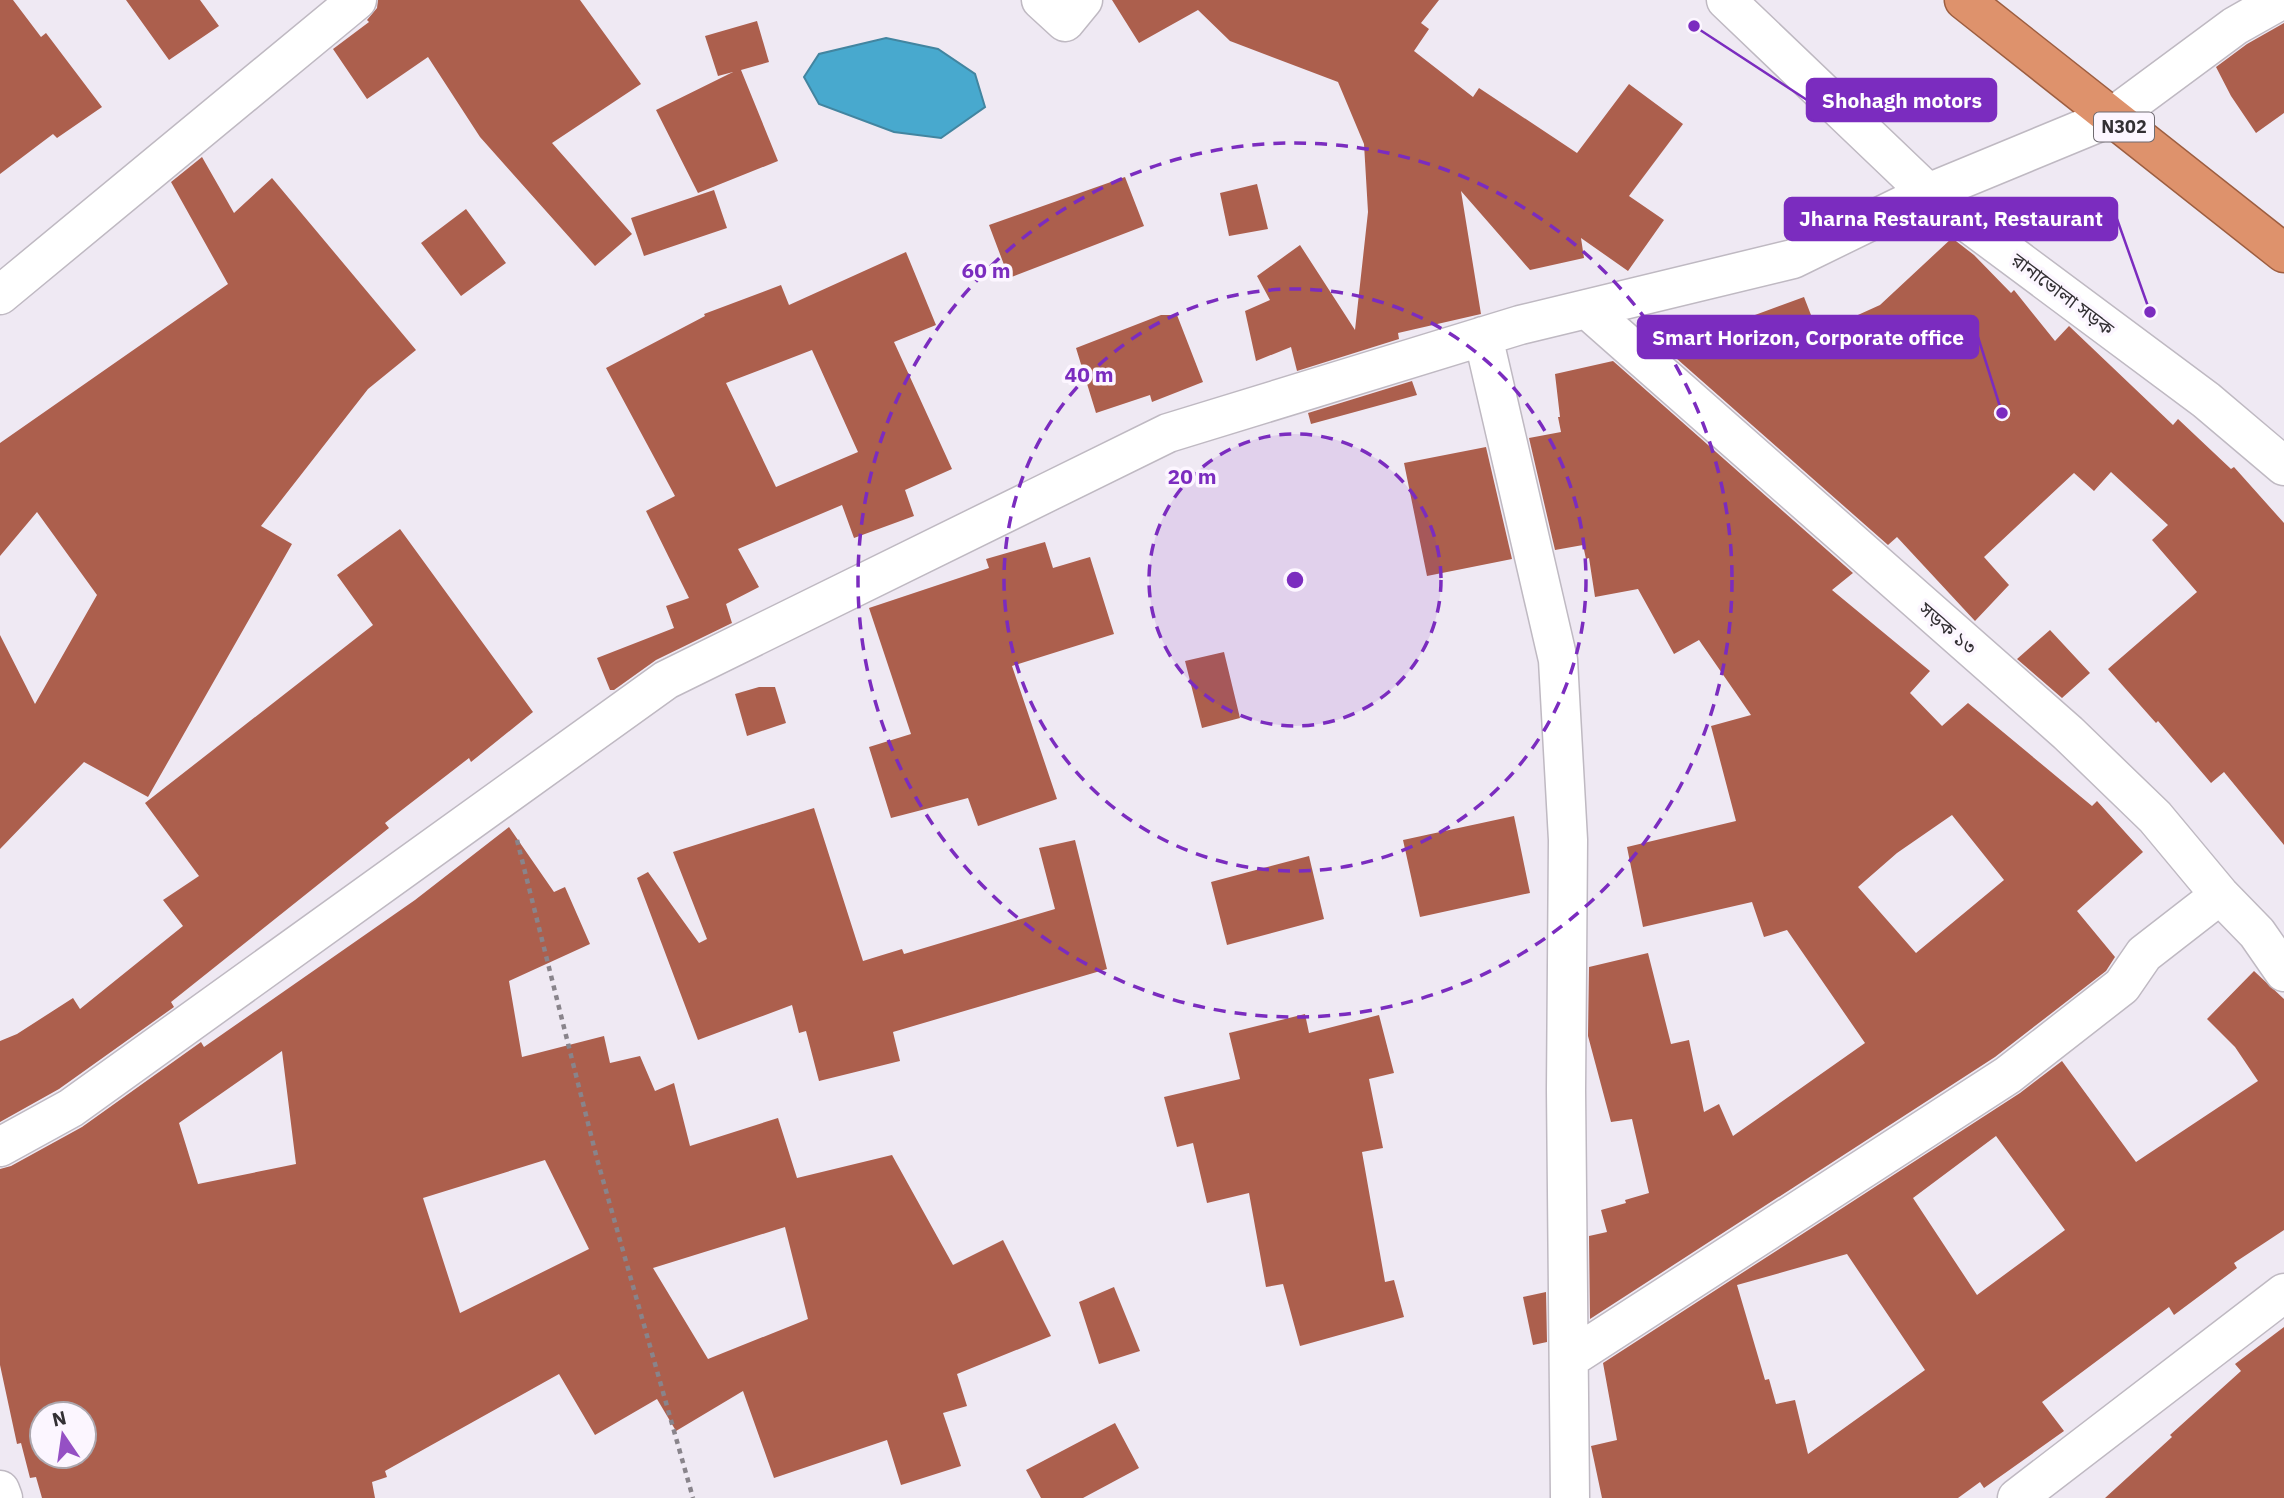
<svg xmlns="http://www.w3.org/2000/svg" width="2284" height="1498" viewBox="0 0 2284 1498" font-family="'IBM Plex Sans','Noto Sans Bengali',sans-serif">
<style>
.water{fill:#48a9ce;stroke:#4285a0;stroke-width:2}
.building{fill:#ac5f4d;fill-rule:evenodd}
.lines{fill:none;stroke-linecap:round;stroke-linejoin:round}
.minor-casing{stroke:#bfb9c2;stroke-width:41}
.trunk-casing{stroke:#9d5e40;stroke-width:41}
.path{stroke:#89848b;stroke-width:4.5;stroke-dasharray:5 5;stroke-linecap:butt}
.minor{stroke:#fff;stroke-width:38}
.trunk{stroke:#de926c;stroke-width:38}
.ring{fill:none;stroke:#7b2cbf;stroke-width:3.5;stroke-dasharray:12 9}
.labels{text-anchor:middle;stroke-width:7;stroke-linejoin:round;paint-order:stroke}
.shield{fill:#fcf6ff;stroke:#6f6b71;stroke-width:2}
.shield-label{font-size:18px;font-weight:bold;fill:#333034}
.street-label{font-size:19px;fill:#333034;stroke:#fcf6ff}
.centre{fill:#7b2cbf;stroke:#fcf6ff;stroke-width:3.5}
.ring-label{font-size:21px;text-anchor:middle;font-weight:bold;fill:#7b2cbf;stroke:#fcf6ff;stroke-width:7;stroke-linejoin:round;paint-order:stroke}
.leader{fill:none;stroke:#7b2cbf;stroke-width:2.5}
.callout-dot{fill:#7b2cbf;stroke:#fcf6ff;stroke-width:2.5}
.callout{fill:#7b2cbf;stroke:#7b2cbf;stroke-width:2.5}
.callout-label{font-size:21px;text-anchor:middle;font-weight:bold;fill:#fff}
</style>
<rect width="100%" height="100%" fill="#efe9f3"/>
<!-- water -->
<path class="water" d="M886 38 938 49 975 74 985 107 941 138 894 132 819 104 804 77 819 54Z"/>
<!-- building -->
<path class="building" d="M0 0H13L41 37 46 33 102 107 57 138 53 134 0 174Z
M126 0H200L219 26 169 60Z
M378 0H580L641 84 552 143 632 234 595 266 480 137 428 57 367 99 333 49 369 22 367 20 377 8Z
M1112 0H1439L1421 23 1429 29 1414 51 1473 97 1479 88 1577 153 1629 84 1683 124 1629 196 1664 220 1628 271 1581 238 1584 258 1530 270 1461 191 1481 314 1398 333 1399 339 1297 371 1291 347 1256 361 1245 311 1270 300 1257 276 1300 245 1355 330 1368 212 1364 144 1338 82 1230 41 1198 10 1139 43Z
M757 21 769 62 741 70 778 161 698 193 656 110 733 72 718 76 705 36Z
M2284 23V113L2256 133 2231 96 2216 67 2247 44Z
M202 157 234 213 272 178 416 350 368 389 261 526 292 544 148 797 84 762 0 849V635L35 704 97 595 37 512 0 556V443L228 284 171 182Z
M1125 177 1144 226 1009 278 989 225Z
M1257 184 1268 229 1229 236 1220 193Z
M714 190 727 228 644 256 631 218Z
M466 209 506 263 461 296 421 243Z
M1952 238 1974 255 2011 293 2014 290 2055 341 2069 326 2173 425 2178 419 2231 469 2234 467 2284 523V845L2224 772 2211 783 2158 721 2156 723 2108 669 2197 592 2152 540 2168 525 2111 472 2094 491 2074 473 1984 557 2009 585 1975 621 1897 537 1888 545 1668 351 1743 340 1736 322 1804 297 1818 333 1880 305Z
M906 252 936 325 894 342 952 469 905 490 914 516 854 538 842 505 738 549 759 587 726 604 732 623 656 660 614 690H610L597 658 674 628 666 606 689 598 646 511 675 496 606 368 705 316 704 314 781 285 789 305ZM812 350 858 452 776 487 726 383Z
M1161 315H1177L1203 382 1152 402 1150 395 1096 413 1076 348Z
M1613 361 1853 573 1832 590 1930 671 1910 693 1942 726 1968 703 2092 806 2097 801 2143 852 2077 911 2115 957 2106 971 1995 1057 1590 1319 1589 1236 1607 1232 1601 1210 1626 1203 1625 1200 1649 1193 1632 1119 1611 1122 1588 1036 1589 967 1648 953 1671 1044 1689 1040 1704 1112 1719 1104 1733 1136 1865 1043 1787 930 1764 937 1752 902 1643 927 1627 847 1736 821 1711 726 1751 715 1699 640 1674 654 1638 589 1595 597 1589 558 1586 559 1583 545 1555 550 1529 438 1561 432 1558 417H1560L1555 374ZM1952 815 2004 880 1916 953 1858 887 1897 853Z
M1412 381 1417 395 1311 424 1308 413Z
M1486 447 1512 559 1427 576 1404 463Z
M400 529 533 712 471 762 469 758 385 823 389 828 171 1002 174 1007 59 1089 0 1122V1041L17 1034 73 998 80 1009 183 926 163 900 199 876 145 803 373 625 337 575Z
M1045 542 1053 568 1090 557 1114 634 1012 666 1057 799 978 826 968 798 891 818 869 747 911 734 869 608 989 568 986 559Z
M2050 630 2090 673 2062 698 2017 659Z
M1224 652 1240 718 1202 728 1185 661Z
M759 687H775L786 723 747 736 735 694Z
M814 808 863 961 902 949 904 954 1055 909 1039 848 1075 840 1107 969 893 1032 900 1061 819 1081 806 1031 799 1033 792 1005 698 1040 637 878 648 872 699 943 707 939 673 852Z
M1514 816 1530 893 1420 917 1403 840Z
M509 827 554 892 565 887 590 944 509 981 522 1057 604 1036 610 1063 640 1056 655 1091 674 1083 690 1146 778 1118 797 1178 892 1155 953 1265 1003 1240 1051 1336 957 1374 967 1406 943 1413 961 1466 901 1485 887 1440 774 1478 743 1391 676 1431 657 1399 595 1435 559 1374 385 1471 387 1477 372 1482 375 1498H42L36 1477 30 1478 21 1443 17 1444 0 1365V1169L11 1166 82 1127 201 1042 204 1047 415 900ZM282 1051 296 1164 198 1184 179 1123ZM545 1160 589 1249 460 1313 423 1198ZM785 1227 808 1319 708 1359 653 1268ZM42 1414H84V1456H42Z
M1309 856 1324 919 1227 945 1211 882Z
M2254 971 2284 999V1230L2234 1263 2237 1268 2174 1315 2169 1307 2042 1402 2064 1431 1984 1488 1980 1482 1958 1498H1602L1591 1446 1617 1440 1603 1363 2020 1093 2062 1061 2136 1162 2258 1081 2235 1047 2207 1019ZM1996 1136 2065 1230 1977 1295 1913 1198ZM1847 1254 1925 1370 1808 1454 1795 1400 1776 1404 1769 1379 1765 1380 1737 1285Z
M1305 1014 1309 1033 1379 1015 1394 1073 1369 1079 1383 1148 1362 1152 1385 1282 1394 1280 1404 1317 1300 1346 1283 1284 1266 1287 1249 1193 1207 1203 1193 1143 1177 1147 1164 1097 1240 1079 1229 1033Z
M1114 1287 1140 1351 1099 1364 1079 1302Z
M1546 1292 1547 1342 1533 1345 1523 1297Z
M2284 1327V1498H2105L2172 1437 2170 1435 2241 1371 2235 1364Z
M1115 1423 1139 1468 1083 1498H1041L1026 1470Z"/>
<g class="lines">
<defs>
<path id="minor" d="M1041 0 1065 22 1083 0
M1726 0 1928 193 2206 400 2284 466
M0 295 357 0
M1587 309 2068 733 2155 817 2220 895 2257 933 2284 972
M1483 336 1558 660 1568 840 1566 1090 1570 1498
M0 1147 71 1108 666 680 1168 433 1520 325 1793 259 1928 193 2112 117 2235 26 2281 0
M1569 1359 2008 1075 2122 986 2144 954 2220 895
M0 1490 3 1498
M2017 1498 2284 1293"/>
<path id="trunk" d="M1964 0 2284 253"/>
</defs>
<!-- minor casing -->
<use href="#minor" class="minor-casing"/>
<!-- trunk casing -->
<use href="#trunk" class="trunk-casing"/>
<!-- path -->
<path class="path" d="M517 840 597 1159 693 1498"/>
<!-- minor -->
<use href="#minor" class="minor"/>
<!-- trunk -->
<use href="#trunk" class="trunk"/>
</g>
<!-- distance rings -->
<circle cx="1295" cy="580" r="146" fill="#7b2cbf" fill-opacity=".12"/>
<g class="ring">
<circle cx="1295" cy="580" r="146"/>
<circle cx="1295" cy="580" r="291"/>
<circle cx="1295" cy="580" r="437"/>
</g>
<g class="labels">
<!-- shield labels -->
<rect class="shield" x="2094" y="112.5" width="60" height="29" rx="5"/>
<g class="shield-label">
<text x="2124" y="133">N302</text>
</g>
<!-- street labels -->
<g class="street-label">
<text transform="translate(2063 294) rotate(37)" y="7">রানাভোলা সড়ক</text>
<text transform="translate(1948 628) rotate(41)" y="7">সড়ক ১৩</text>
</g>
</g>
<circle cx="1295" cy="580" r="10" class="centre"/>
<g class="ring-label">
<text x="986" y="278">60 m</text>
<text x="1089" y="382">40 m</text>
<text x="1192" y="484">20 m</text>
</g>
<!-- callouts -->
<path class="leader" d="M1694 26L1807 100M2150 312L2117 219M2002 413L1978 337"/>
<g class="callout-dot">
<circle cx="1694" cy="26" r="7"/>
<circle cx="2150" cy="312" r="7"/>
<circle cx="2002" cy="413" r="7"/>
</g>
<g class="callout">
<rect x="1807" y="79" width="189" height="42" rx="7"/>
<rect x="1785" y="198" width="332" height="42" rx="7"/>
<rect x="1638" y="316" width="340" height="42" rx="7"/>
</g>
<g class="callout-label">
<text x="1902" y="108">Shohagh motors</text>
<text x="1951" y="226">Jharna Restaurant, Restaurant</text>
<text x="1808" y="345">Smart Horizon, Corporate office</text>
</g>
<!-- north arrow -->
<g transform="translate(63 1435) rotate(347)"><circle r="33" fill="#fcf6ff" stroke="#aca7ae" stroke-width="2"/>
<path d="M0-5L12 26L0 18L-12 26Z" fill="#9550c4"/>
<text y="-10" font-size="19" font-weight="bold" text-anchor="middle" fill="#333034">N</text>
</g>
</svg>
